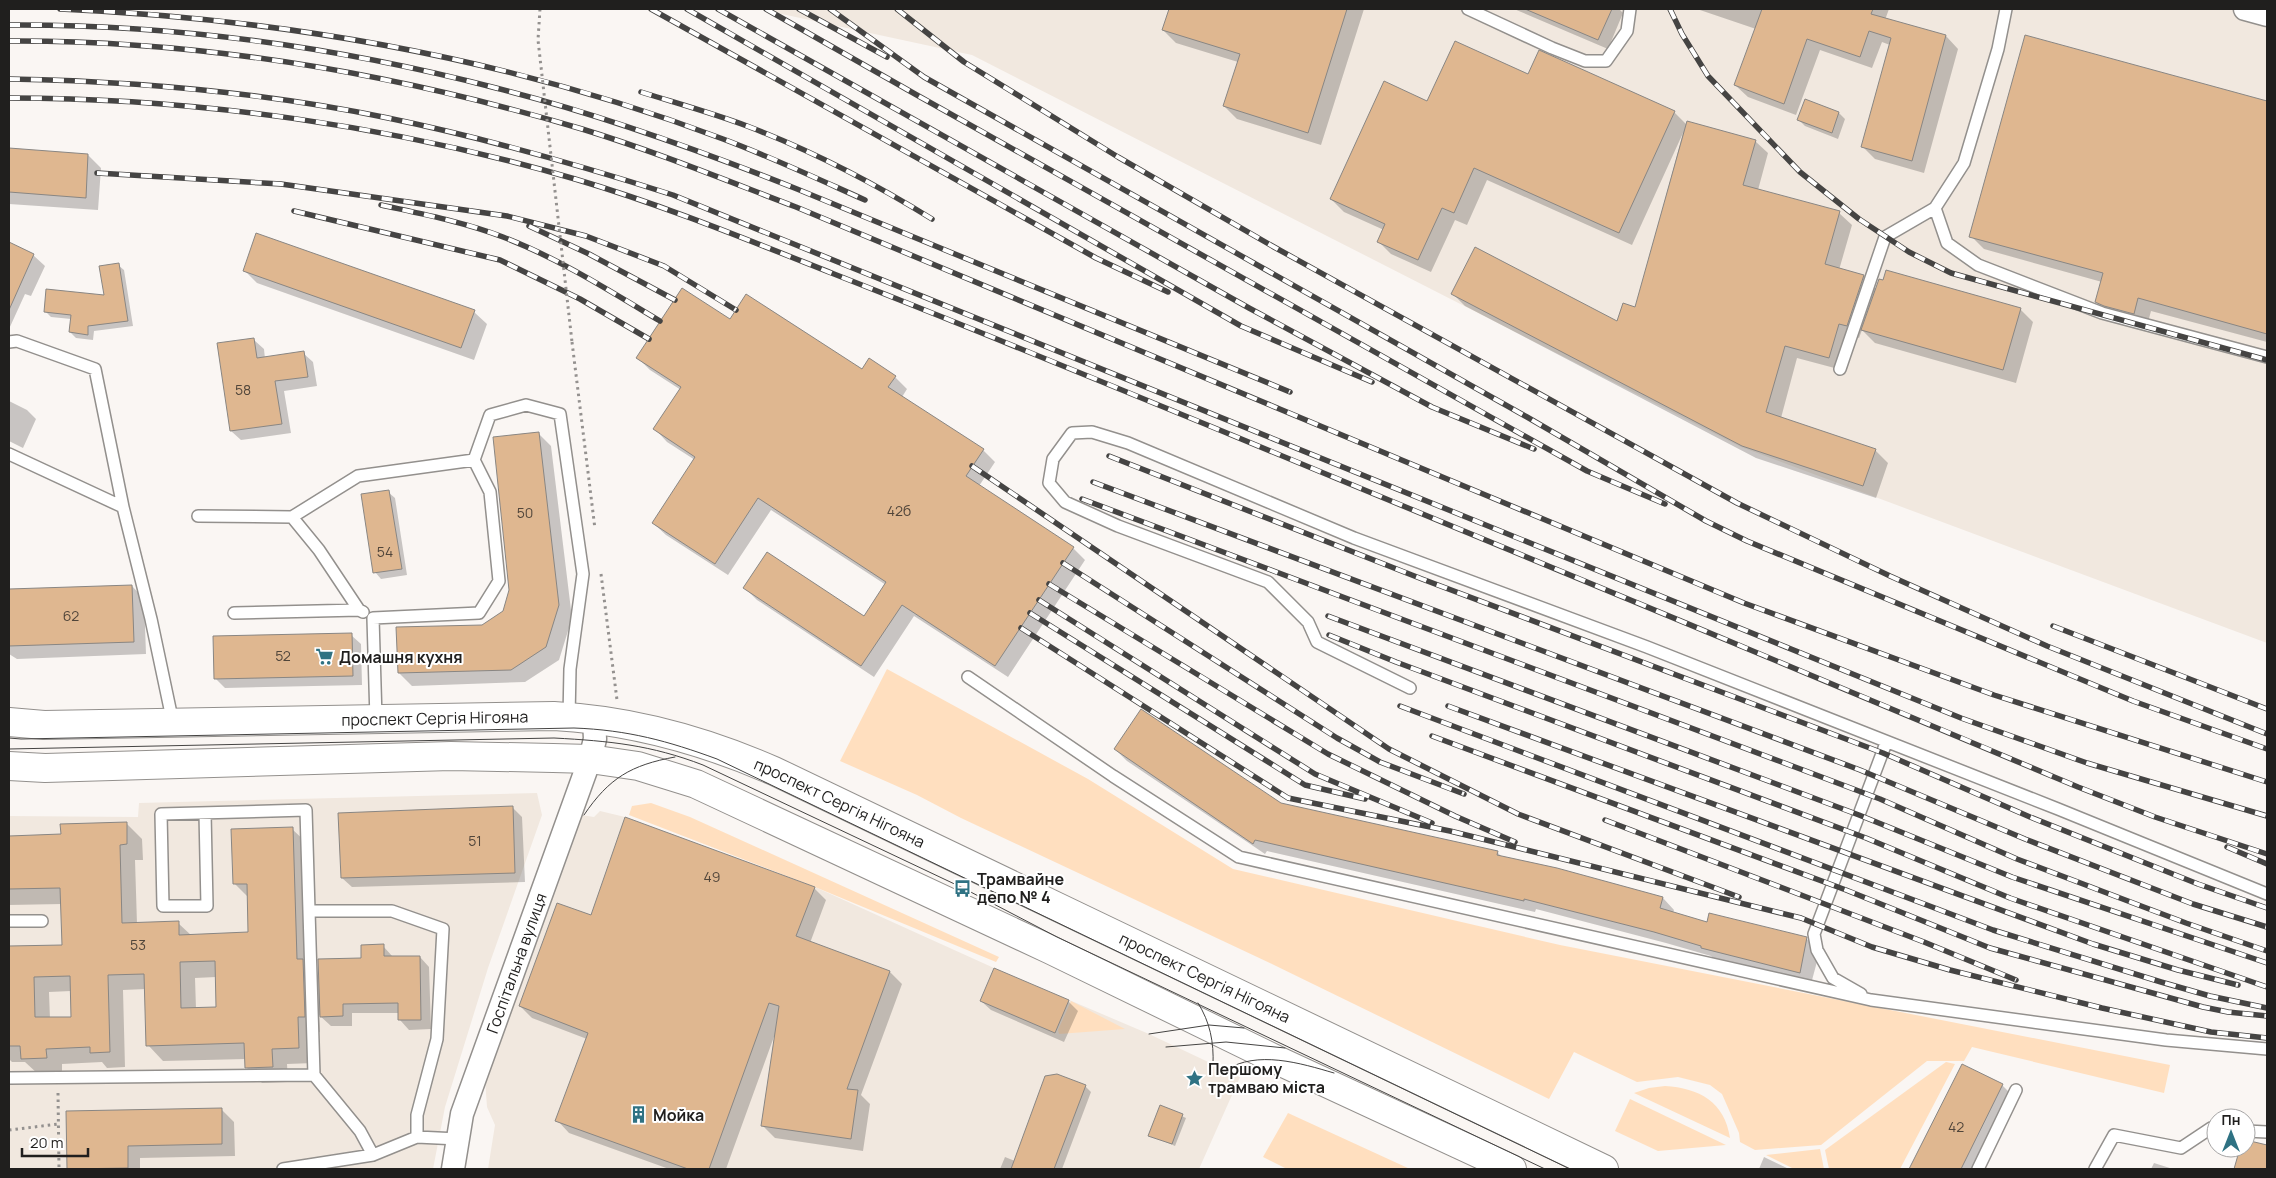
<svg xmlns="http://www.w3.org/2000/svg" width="2276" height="1178" viewBox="0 0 2276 1178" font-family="Manrope,sans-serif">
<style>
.built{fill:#f1e8df}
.green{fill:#ffdfbf}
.shadow{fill:#0003;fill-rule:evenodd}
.building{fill:#dfb790;stroke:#898683;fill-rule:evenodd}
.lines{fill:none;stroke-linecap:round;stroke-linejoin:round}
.lane-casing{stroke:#93908d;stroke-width:14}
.street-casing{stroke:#93908d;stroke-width:25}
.highway-casing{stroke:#93908d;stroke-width:30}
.path{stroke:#94918f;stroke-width:3;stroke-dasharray:2.5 4;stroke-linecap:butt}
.lane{stroke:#fff;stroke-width:11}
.street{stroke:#fff;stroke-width:22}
.highway{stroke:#fff;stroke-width:28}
.tram{stroke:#454443;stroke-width:1}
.rail-casing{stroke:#454443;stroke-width:5.5}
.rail{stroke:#fff;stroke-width:4;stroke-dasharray:11;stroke-linecap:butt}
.path-bridge{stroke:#94918f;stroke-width:3;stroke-dasharray:2.5 4;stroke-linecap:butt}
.labels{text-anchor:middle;stroke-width:4;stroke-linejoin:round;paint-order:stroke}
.number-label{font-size:14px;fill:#50453a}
.poi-label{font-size:16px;font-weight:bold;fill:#201f1e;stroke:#fff;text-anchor:start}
.street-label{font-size:16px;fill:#201f1e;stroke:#fff}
</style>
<rect width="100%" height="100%" fill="#faf6f3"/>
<!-- built -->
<path class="built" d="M758 9H2267V643L1741 447 972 55Z
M537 793 542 815 488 968 445 1107 433 1169H9V816L138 817 139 803Z
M600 811 625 817 815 887 994 968 1149 1034 1240 1077 1199 1169H488L495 1125 487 1107 485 1079 575 814 594 817Z"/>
<!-- green -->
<path class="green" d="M887 669 1088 779 1233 869 1560 945 2170 1065 2164 1093 1972 1047 1964 1061H1927L1821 1145 1755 1150 1740 1142 1739 1133 1722 1094 1710 1085 1678 1077 1637 1082 1574 1052 1549 1099 1274 965 961 818 917 795 840 761Z
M651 803 690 817 999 957 996 962 815 887 629 815 632 806Z
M1071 1001 1125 1029 1059 1034 1058 1030Z
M1946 1062 1955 1064 1900 1169H1829L1825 1150Z
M1665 1086C1699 1088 1725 1102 1730 1138L1634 1093 1649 1088Z
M1630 1099 1726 1145 1658 1151 1615 1131Z
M1288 1113 1410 1169H1287L1263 1157Z
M1820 1149 1824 1169H1794L1766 1155Z"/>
<!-- shadow -->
<path class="shadow" d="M1170 9H1364L1321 145 1237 119 1224 106 1238 62 1176 43 1163 30Z
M1514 9H1619L1623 13 1608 49Z
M1697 9H1889L1885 20 1946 36 1958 49 1924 173 1875 159 1863 147 1890 45 1882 42 1872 68 1820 50 1796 115 1748 97 1735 85 1756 29Z
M2026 36 2267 102V342L2151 311 2147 326 2109 315 2096 302 2102 282 1984 249 1971 236Z
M1529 75 1674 112 1687 125 1755 141 1768 153 1758 190 1839 213 1852 225 1839 270 1863 276 1876 289 2020 309 2033 322 2016 383 1875 343 1862 330 1859 338 1851 336 1842 370 1797 358 1781 418 1875 450 1888 463 1876 498 1756 458 1465 306 1452 293 1618 323 1636 308 1683 133 1632 245 1487 180 1467 225 1455 220 1431 272 1391 254 1378 241 1384 230 1344 212 1331 199 1428 102Z
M1806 101 1839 113 1845 119 1838 139 1805 126 1799 120Z
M9 150 88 155 101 168 98 210 9 204Z
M9 244 33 255 45 266 31 296 25 294 9 329Z
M118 265 124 270 133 326 94 331 93 340 76 338 70 332 71 319 51 317 45 311 105 297Z
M244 270 474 312 487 324 474 360 257 283Z
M730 321 862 371 895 377 907 389 902 397 983 450 995 462 979 486 1073 548 1085 560 1008 677 914 616 874 677 757 600 745 588 865 618 886 585 771 510 728 575 666 535 653 523 695 460 667 442 655 429 681 390 650 370 638 358Z
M254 340 264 349 265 359 303 353 313 362 317 386 284 391 291 433 241 440 231 431Z
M9 401 27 410 36 419 23 448 9 441Z
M538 433 551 446 572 618 559 660 525 682 412 686 399 673 483 626 504 612 511 590Z
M388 492 395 498 407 575 381 579 375 572Z
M132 586 144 599 146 654 17 659 9 654V589L12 590Z
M351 635 361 644 362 685 225 688 216 679Z
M1115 749 1280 804 1497 852 1502 857 1663 898 1674 910 1673 913 1708 923 1806 938 1818 950 1819 954 1811 984 1714 959 1711 956 1666 943 1536 909 1535 912 1267 851 1265 854 1127 761Z
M512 807 522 817 525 882 352 887 342 878Z
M126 823 142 839 143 860H135L137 924 178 923 192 936 250 934 249 898 234 883 292 829 308 844 312 969 320 978 363 959 383 946 393 957H420L429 967 431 1029 409 1030 400 1020 399 1013H352V1026H331L319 1015 320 1032 313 1033 314 1063 287 1064 288 1082 262 1083 246 1067V1059L163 1061 148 1045 146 989 123 990 125 1067 107 1068 102 1062 62 1064V1073L38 1074 25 1062H12L9 1059V947L63 946 62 904 9 905V837L62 835ZM216 977 217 1009H196L195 978ZM71 991 72 1019H50L49 992Z
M814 888 826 900 810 943 890 972 902 984 861 1095 870 1104 863 1151 775 1138 763 1126 775 1034 726 1169H669L569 1133 557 1120 587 1039 532 1018 520 1006 592 917Z
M981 1001H1068L1078 1011 1064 1042 991 1010Z
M1963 1066 2002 1085 2015 1098 1980 1169H1911Z
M1085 1086 1091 1092 1062 1169H1000L1005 1157 1015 1161Z
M1161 1107 1186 1118 1175 1146 1150 1135Z
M221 1109 234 1122 235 1156 140 1158V1169H69L67 1112Z
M2246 1141 2267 1147V1169H2235L2241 1148H2246Z
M1764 1157 1789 1169H1759Z
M2154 1163 2173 1169H2151Z"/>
<!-- building -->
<path class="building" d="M1169 9H1347L1308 133 1223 106 1240 54 1162 30Z
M1525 9H1612L1598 40Z
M1762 9H1873L1871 14 1946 35 1912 161 1861 147 1891 38 1869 31 1860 57 1807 39 1784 104 1734 85Z
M2025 35 2267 101V334L2138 298 2134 314 2104 306 2095 302 2103 273 1969 237Z
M1455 41 1528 74 1539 50 1675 111 1619 233 1474 168 1454 213 1442 208 1418 260 1377 242 1385 224 1330 199 1384 81 1427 101Z
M1805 99 1839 112 1832 133 1797 120Z
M1687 121 1756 140 1743 185 1840 211 1825 264 1864 275 1847 326 1839 324 1829 358 1785 346 1766 412 1876 449 1863 486 1742 446 1451 294 1475 247 1617 321 1623 303 1635 307Z
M9 148 88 154 86 198 9 192Z
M256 233 475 310 461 348 243 271Z
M9 242 34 254 9 310Z
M119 263 128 321 88 326V335L69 332 71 315 44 312 46 289 104 295 99 266Z
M1886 270 2021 308 2003 370 1861 330 1879 279 1883 280Z
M682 288 730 319 746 294 862 369 869 358 896 376 888 387 984 449 966 476 1074 547 995 666 902 605 861 666 743 588 767 552 864 616 886 582 758 498 715 564 652 523 695 457 653 429 681 387 636 358Z
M254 338 257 358 304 351 308 377 275 381 282 424 230 431 217 343Z
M539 432 559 605 546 647 511 670 398 673 396 627 482 625 503 611 509 590 493 437Z
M389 490 402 569 373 573 361 494Z
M132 585 134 642 9 646V589Z
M352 633 353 676 214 679 213 636Z
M1141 709 1281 803 1498 851 1497 855 1557 868 1663 897 1660 908 1707 922 1709 913 1807 937 1800 973 1701 948V946L1654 932 1524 899V901L1255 840 1253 844 1114 749Z
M513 806 515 873 341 878 338 813Z
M625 817 815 887 796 936 890 971 847 1089 858 1090 851 1139 761 1126 779 1006 769 1003 709 1169H688L555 1121 588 1033 519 1006 557 903 591 915Z
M127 822V844L120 845 122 923 179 921V935L248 932 247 884H233L231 829 293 827 297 959H303L305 1017H298L299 1048 272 1049 273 1067 245 1068 244 1043 146 1046 144 974 108 975 110 1052 90 1053V1047L46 1049 47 1058 21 1059 20 1046H9V946L62 945 60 888 9 889V836L61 834 60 824ZM215 961 216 1007 181 1008 180 962ZM70 976 71 1017H35L34 977Z
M384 944V956H420L421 1020H398V1003L343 1004V1016L320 1017 318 959 361 958V945Z
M994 968 1069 1000 1055 1033 980 1001Z
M1962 1064 2003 1084 1961 1169H1909Z
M1057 1074 1086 1085 1054 1169H1011L1045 1076Z
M1160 1105 1183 1114 1172 1144 1148 1136Z
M222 1108V1144L128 1146V1168L67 1169 66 1111Z
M2246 1140 2267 1145V1169H2234L2240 1148H2246Z"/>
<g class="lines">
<defs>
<path id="lane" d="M1468 9 1552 48 1585 61H1606L1627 31 1630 9
M1935 208 1947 243 1978 265 2102 313 2267 357
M9 342 17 341 95 369 123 507
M1840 369 1885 237 1935 208 1964 163 1998 49 2006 9
M9 454 123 507 151 619 173 723
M198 516 292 517
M359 610 319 550 292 517 358 476 474 460
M234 613 359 610 363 612
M968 677 1113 776 1239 857 1871 1000 2166 1040 2267 1049
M1410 688 1317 642 1308 622 1268 582 1118 526 1065 502 1049 483 1053 459 1072 433 1092 432 1128 443 1354 538 1647 647 2058 809 2267 894
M376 719 373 618 479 613 499 581 490 492 474 460 490 415 526 405 560 414 583 574 570 669 569 717
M205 813 207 906H163L161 814 306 810 309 911H392L443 929 437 1039 417 1115V1137
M309 911 314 1075 360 1131 373 1155
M9 921H42
M1861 994 1833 978 1817 950 1814 934 1886 743
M9 1078 314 1075
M2246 1131 2267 1132
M283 1169 373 1155 417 1137 458 1139
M1978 1169 2016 1090
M2095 1169 2114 1135 2181 1148 2211 1128H2216"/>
<g id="street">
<path d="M2245 9 2267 15"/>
<path id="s1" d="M453 1169 462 1114 590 759 595 739 594 719"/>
</g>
<g id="highway">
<path id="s2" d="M9 722 44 725 554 716C631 720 703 740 774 771L1604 1169"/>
<path d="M9 766 45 768 451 756 553 758 590 759 638 766 696 784 1051 950 1279 1061 1512 1169"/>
</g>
</defs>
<!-- lane casing -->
<use href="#lane" class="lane-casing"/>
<!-- street casing -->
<use href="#street" class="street-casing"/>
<!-- highway casing -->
<use href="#highway" class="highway-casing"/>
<!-- path -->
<path class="path" d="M572 342 595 529
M601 574 617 700
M58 1093 59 1169
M9 1130 59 1124"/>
<!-- lane -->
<use href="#lane" class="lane"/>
<!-- street -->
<use href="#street" class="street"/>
<!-- highway -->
<use href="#highway" class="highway"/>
<!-- tram -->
<path class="tram" d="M9 738 21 739 574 728C628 730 668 741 717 759L1570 1169
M9 749 554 738C610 741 651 745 703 765L963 888 1057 937 1545 1169
M584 815C609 778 631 765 675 757
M1198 1003C1210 1022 1214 1042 1213 1065
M1149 1034 1209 1025 1244 1028
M1166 1047 1226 1042 1285 1048
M1226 1070C1257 1050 1300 1063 1334 1073"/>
<defs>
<path id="rail" d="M60 9C287 19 509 58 723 139 771 157 818 179 865 200
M651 9 1096 258 1168 292
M687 9 1241 326 1372 382
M718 9 1249 308 1432 407 1534 449
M766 9 915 94 1587 471 1665 504
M799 9 887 57
M830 9 924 77 1527 417 1706 521 1747 541 2133 701 2267 749
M897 9 964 62 1118 157 1274 247 1737 503 1890 576 2047 646 2267 734
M1670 9 1682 34 1708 76 1800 172 1859 219 1909 252 1951 273 2267 360
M9 25C172 24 338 47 496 88 599 114 699 150 797 189L1290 392
M9 41C202 40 397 74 582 129 654 151 725 180 796 207L1744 603 1994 695 2267 782
M9 79C133 81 267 93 388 118 485 138 579 165 673 195L1961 718 2087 763 2267 816
M641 92C676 103 712 113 747 126 810 150 874 183 932 219
M9 98C197 98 394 126 575 179 663 205 748 240 834 274 964 325 1093 378 1222 431 1508 549 1793 667 2078 787L2155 817 2267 854
M97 173 281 184 507 216 586 236 664 266 736 310
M381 205C422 214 464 222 503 237 558 258 610 291 660 321
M294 211 500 260 580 299 649 339
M529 226 589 254 675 300
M1109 456 1422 579 1883 753 2030 817 2198 884 2267 908
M972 466 1389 749 1518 814 1739 897
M1093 482 1860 770 2025 839 2193 904 2267 927
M1082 499 1880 799 2017 859 2186 923 2267 951
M1063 563 1337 738 1380 762 1464 794
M1049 584 1328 754 1455 816 1515 842
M1039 600 1315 774 1432 823
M1030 613 1305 785 1365 799
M1328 616 1859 815 2012 877 2267 963
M2053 626 2267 709
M1021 628 1288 798 1450 831 1801 918 1872 947 1950 970 2102 1008 2211 1032 2267 1038
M1329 635 1396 662 1866 838 2010 898 2267 987
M1400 706 1993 930 2161 982 2210 996 2267 1008
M1448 706 2093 944 2178 970 2238 985
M1432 736 1846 890 1990 948 2203 1007 2228 1012 2267 1016
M1605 820 1924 942 2016 980
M2227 847 2267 864"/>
</defs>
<!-- rail casing -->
<use href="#rail" class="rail-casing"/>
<!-- rail -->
<use href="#rail" class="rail"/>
<!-- path-bridge -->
<path class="path-bridge" d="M540 9 538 40 572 342"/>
</g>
<!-- icons -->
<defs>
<symbol id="supermarket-bare" viewBox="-9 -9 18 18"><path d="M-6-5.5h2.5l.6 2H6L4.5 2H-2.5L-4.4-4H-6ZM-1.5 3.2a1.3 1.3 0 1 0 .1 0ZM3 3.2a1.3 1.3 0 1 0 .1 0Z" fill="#2f7283" stroke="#fff" stroke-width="2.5" paint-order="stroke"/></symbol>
<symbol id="bus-bare" viewBox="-9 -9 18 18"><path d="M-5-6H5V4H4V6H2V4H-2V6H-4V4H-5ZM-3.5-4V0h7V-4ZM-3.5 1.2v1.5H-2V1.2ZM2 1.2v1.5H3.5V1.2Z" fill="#2f7283" stroke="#fff" stroke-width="2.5" paint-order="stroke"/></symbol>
<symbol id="sight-bare" viewBox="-9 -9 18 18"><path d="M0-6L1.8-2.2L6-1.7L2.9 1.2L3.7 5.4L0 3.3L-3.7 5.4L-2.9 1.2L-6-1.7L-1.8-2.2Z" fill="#2f7283" stroke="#fff" stroke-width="2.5" paint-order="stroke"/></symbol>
<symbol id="building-bare" viewBox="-9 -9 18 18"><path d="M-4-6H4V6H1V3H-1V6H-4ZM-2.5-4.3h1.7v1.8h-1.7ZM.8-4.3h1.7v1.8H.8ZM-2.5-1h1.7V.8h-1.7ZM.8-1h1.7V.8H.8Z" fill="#2f7283" stroke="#fff" stroke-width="2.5" paint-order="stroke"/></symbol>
</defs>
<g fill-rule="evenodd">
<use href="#supermarket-bare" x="312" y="644" width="25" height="25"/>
<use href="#bus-bare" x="950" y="876" width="25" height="25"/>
<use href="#sight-bare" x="1182" y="1066" width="25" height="25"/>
<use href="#building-bare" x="626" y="1102" width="25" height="25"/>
</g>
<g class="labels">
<!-- number labels -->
<g class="number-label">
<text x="243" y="395">58</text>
<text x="899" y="516">42б</text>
<text x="525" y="518">50</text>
<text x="385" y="557">54</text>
<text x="71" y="621">62</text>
<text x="283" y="661">52</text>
<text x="475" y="846">51</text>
<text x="712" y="882">49</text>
<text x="138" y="950">53</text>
<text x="1956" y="1132">42</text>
</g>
<!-- poi labels -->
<g class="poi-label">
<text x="339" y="663">Домашня кухня</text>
<text x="977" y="885">Трамвайне<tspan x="977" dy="18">депо № 4</tspan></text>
<text x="1208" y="1075">Першому<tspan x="1208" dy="18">трамваю міста</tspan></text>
<text x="653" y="1121">Мойка</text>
</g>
<!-- street labels -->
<g class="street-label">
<text dy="6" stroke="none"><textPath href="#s2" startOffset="426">проспект Сергія Нігояна</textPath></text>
<text dy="6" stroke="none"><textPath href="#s2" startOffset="846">проспект Сергія Нігояна</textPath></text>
<text dy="6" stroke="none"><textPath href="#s1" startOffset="216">Госпітальна вулиця</textPath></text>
<text dy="6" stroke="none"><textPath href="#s2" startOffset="1251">проспект Сергія Нігояна</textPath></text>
</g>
</g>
<!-- border -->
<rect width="2276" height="1178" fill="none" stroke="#201f1e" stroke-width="20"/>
<!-- north arrow -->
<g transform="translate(2231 1133)"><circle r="24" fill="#ffffff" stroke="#a6a5a5"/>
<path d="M0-4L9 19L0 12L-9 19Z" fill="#2f7283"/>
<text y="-8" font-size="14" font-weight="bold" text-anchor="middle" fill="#201f1e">Пн</text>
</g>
<!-- scale -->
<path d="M22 1148v8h66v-8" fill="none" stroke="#201f1e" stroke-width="2.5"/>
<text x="30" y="1148" font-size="15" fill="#201f1e" stroke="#ffffff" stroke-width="4" paint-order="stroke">20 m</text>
</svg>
